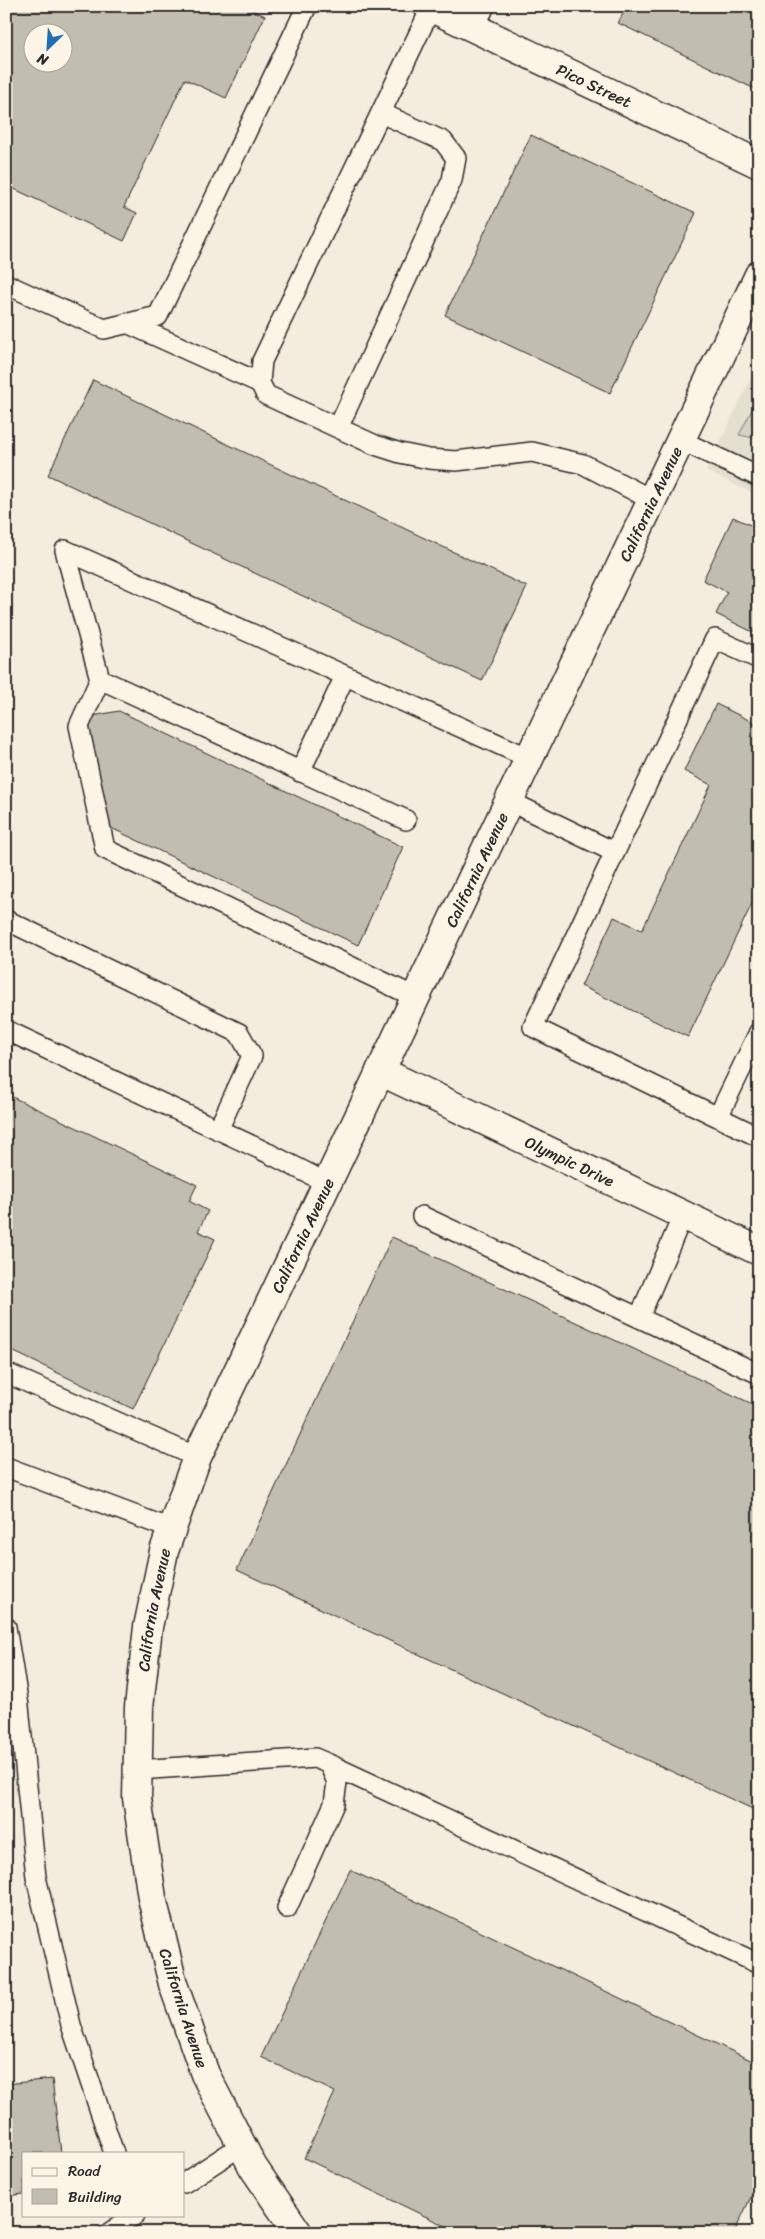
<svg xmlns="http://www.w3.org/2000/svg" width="765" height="2239" viewBox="0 0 765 2239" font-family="Sriracha,sans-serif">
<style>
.built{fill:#e5dfd0}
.green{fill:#d6d1c4;stroke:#807e78}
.building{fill:#c2bdb1;stroke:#2b2b2b;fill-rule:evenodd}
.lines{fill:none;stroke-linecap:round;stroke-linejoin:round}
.service-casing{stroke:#2b2b2b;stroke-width:22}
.minor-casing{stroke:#2b2b2b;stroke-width:31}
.secondary-casing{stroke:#2b2b2b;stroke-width:31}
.service{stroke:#fcf5e5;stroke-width:19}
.minor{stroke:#fcf5e5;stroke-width:28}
.secondary{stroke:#fcf5e5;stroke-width:28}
.labels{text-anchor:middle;stroke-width:5;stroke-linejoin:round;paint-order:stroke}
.street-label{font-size:16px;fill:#2b2b2b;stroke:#fcf5e5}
</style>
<rect width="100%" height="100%" fill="#f4edde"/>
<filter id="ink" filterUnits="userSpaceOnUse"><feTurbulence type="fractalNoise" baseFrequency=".02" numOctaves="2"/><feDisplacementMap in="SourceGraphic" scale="10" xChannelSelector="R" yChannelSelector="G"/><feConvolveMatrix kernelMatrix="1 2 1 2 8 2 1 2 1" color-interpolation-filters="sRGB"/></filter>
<g filter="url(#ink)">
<!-- built -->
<path class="built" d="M759 362V496L706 471Z"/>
<!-- green -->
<path class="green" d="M759 396V439L739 435Z"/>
<!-- building -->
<path class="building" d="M6 6H245L265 16 226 98 185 79 124 207 137 213 124 241 6 185ZM32 32H62V62H32Z
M627 6H759V91L618 23Z
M531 135 696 213 610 393 445 315Z
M93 380 527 587 482 681 48 475Z
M733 517 759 529V635L716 614 727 592 703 580Z
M716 704 759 725V889L688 1037 581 986 614 917 642 930 711 785 684 771Z
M119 711 403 847 358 945 109 827 87 717Z
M6 1094 197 1185 189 1201 208 1211 198 1231 215 1239 133 1409 6 1348Z
M392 1237 759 1407V1812L237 1570Z
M350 1870 759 2064V2180L734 2233H460L304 2158 335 2092 261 2057Z
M52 2079 61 2153H24V2194L6 2196V2084Z"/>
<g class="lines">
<defs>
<path id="service" d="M431 8 262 361 260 383 266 395 375 445 400 453 429 459 456 461 532 452 583 464 652 500
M474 28 485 6
M8 285 104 329 158 316 307 6
M127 323 260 383
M338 428 452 180 456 158 443 141 381 113
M680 440 759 477
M759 659 715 639 533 1027 759 1137
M100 679 406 820
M300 772 345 676
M509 801 614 852
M6 920 239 1033 252 1056 218 1130
M415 997 105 849 79 726 100 679 65 550 529 758
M6 1030 268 1153 327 1183
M718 1117 759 1032
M422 1216 759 1374
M639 1318 683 1215
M6 1373 197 1457
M6 1467 171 1529
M6 1627 19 1706 36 1877 71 2025 114 2153
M329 1764 759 1964
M138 1770 315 1758 329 1764 337 1782 334 1804 287 1908
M184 2183 242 2145
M109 2233 135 2215"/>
<g id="minor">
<path id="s1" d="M428 6 759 164"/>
<path id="s2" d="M380 1071 759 1251"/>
</g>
<g id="secondary">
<path id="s3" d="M298 2233 253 2167 205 2074 173 1984 152 1898 137 1798 139 1707 148 1627 164 1551 197 1457 759 275"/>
</g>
</defs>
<!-- service casing -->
<use href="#service" class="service-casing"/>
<!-- minor casing -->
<use href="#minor" class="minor-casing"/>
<!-- secondary casing -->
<use href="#secondary" class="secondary-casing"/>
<!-- service -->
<use href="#service" class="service"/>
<!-- minor -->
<use href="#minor" class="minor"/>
<!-- secondary -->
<use href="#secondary" class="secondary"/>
</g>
</g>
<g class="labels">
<!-- street labels -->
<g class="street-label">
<text dy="6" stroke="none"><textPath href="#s1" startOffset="184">Pico Street</textPath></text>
<text dy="6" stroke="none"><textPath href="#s3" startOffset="1874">California Avenue</textPath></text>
<text dy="6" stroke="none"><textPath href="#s3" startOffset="1469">California Avenue</textPath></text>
<text dy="6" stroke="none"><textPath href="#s2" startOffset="210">Olympic Drive</textPath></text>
<text dy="6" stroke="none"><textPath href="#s3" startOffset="1064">California Avenue</textPath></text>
<text dy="6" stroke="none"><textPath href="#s3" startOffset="659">California Avenue</textPath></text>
<text transform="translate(184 2008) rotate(72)" y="6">California Avenue</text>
</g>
</g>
<!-- margin -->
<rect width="765" height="2239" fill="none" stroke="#fcf5e5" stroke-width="25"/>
<rect x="12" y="12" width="740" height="2214" fill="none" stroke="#2b2b2b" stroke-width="2" filter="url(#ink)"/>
<!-- legend -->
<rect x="22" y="2152" width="162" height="65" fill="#fcf5e5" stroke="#a8a49b"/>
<rect x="32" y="2168" width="25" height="8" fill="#fcf5e5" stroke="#a8a49b"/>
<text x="68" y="2176" font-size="15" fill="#2b2b2b">Road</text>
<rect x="32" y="2189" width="25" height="15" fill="#c2bdb1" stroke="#a8a49b"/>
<text x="68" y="2202" font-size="15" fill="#2b2b2b">Building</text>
<!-- north arrow -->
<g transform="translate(48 48) rotate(205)"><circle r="24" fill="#fcf5e5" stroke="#a8a49b"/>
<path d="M0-4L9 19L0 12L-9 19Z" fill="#1f6fb2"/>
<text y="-8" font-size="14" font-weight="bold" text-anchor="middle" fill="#2b2b2b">N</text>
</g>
</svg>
